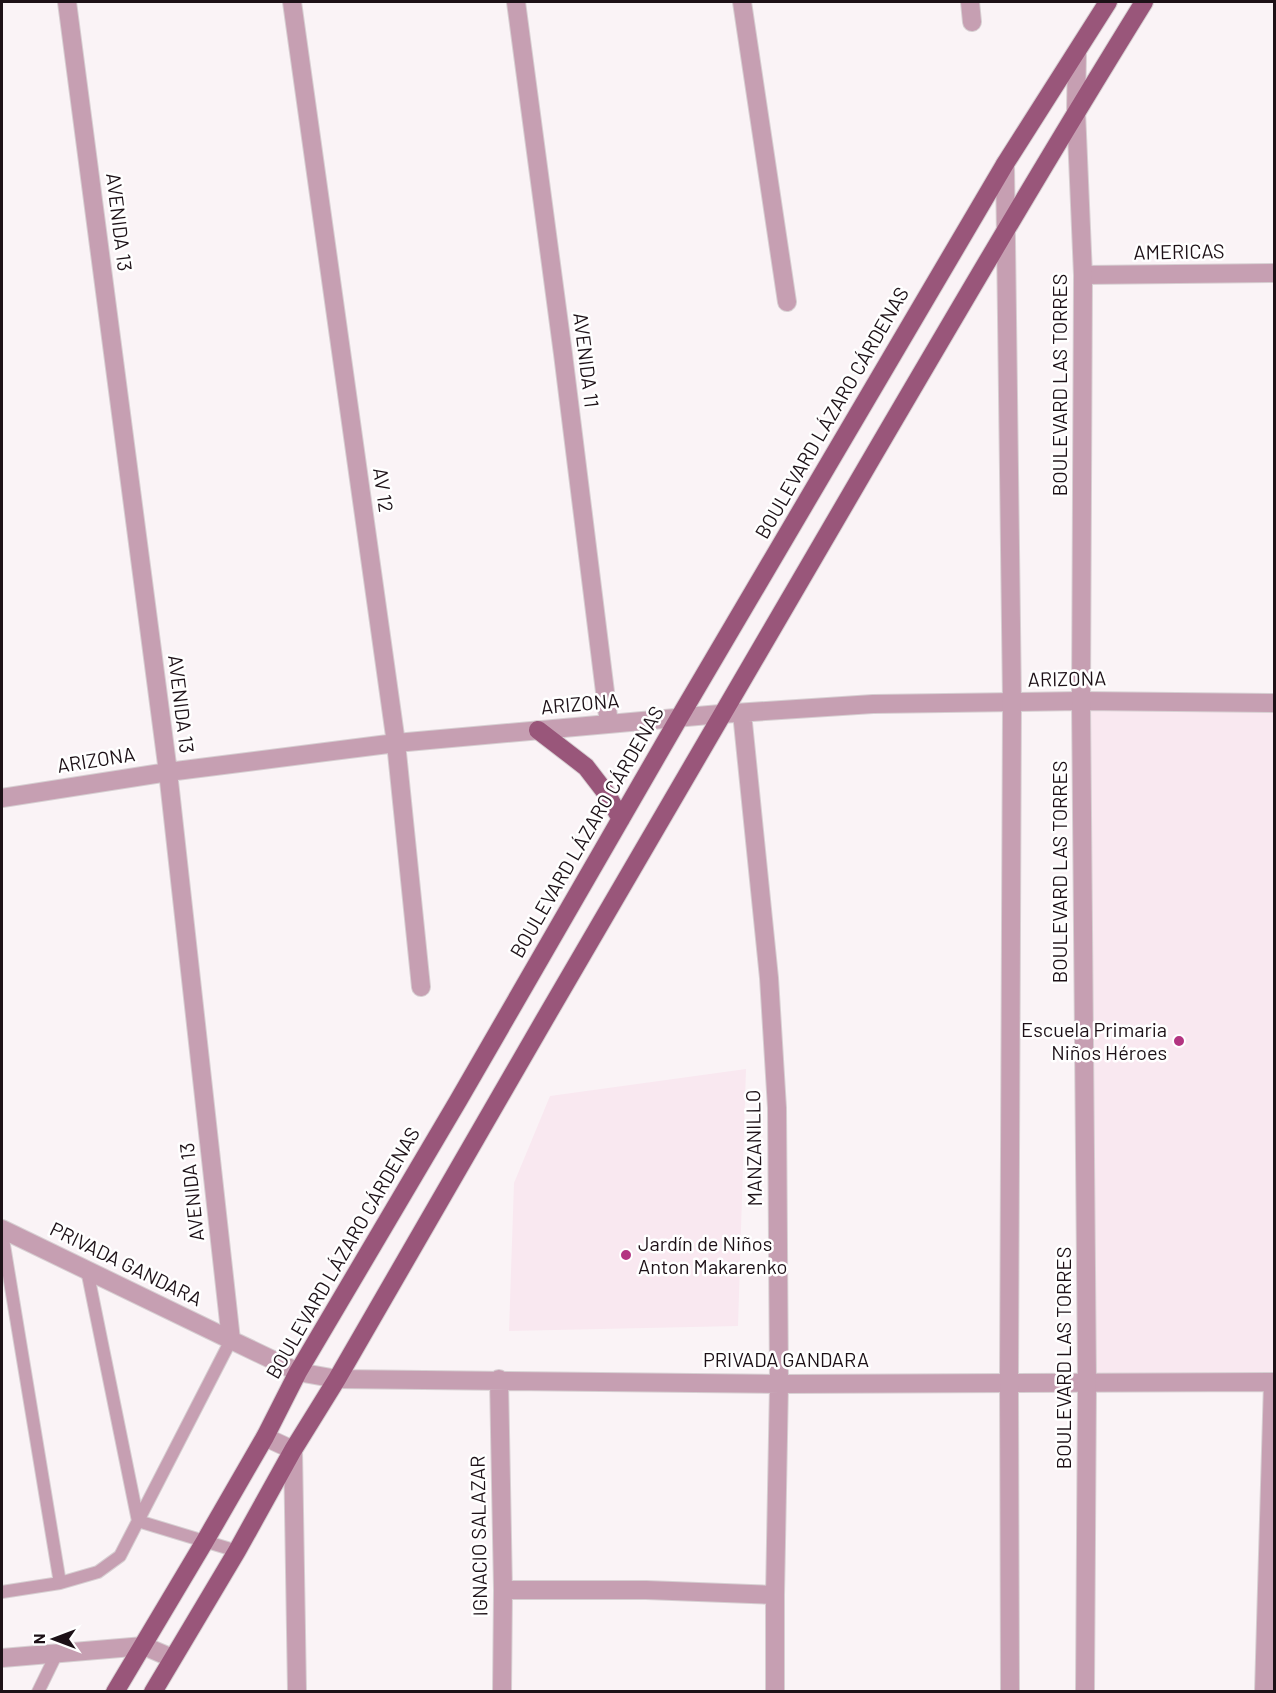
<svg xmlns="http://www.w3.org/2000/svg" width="1276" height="1693" viewBox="0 0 1276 1693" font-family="Barlow,sans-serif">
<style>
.built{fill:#f9e8f0}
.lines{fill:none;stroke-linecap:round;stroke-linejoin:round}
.service-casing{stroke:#d7cfd2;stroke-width:14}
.minor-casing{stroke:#d7cfd2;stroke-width:20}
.tertiary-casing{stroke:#d7cfd2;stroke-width:20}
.primary-casing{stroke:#d7cfd2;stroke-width:20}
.service{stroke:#c69fb2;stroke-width:12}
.minor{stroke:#c69fb2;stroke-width:18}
.tertiary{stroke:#c69fb2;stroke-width:18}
.primary{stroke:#99567a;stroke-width:18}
.poi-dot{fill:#b33481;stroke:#fff;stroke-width:2}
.labels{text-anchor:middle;stroke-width:5;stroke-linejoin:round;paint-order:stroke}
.street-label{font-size:20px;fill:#1d1117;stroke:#fff}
.poi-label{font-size:20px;fill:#1d1117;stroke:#fff;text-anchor:end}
</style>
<rect width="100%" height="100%" fill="#faf3f6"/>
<!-- built -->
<path class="built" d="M1081 701 1274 702V1381L1087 1383Z
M746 1069 738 1326 509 1331 514 1183 550 1096Z"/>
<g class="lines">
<defs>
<path id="service" d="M2 1233 60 1583
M87 1270 138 1521 237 1551
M2 1592 60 1583 98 1572 120 1556 231 1340
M38 1692 57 1653"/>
<path id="minor" d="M67 2 168 772 231 1340 298 1372 337 1379 779 1384 1274 1382
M292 2 396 743 421 987
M516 2 563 354 609 724
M742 2 787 302
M970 2 972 22
M1083 275 1274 273
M742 713 769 978 777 1108 779 1384 775 1595V1692
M2 798 168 772 396 743 720 714 873 704 1081 701 1274 703
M2 1229 231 1340
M499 1379 503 1590 502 1692
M265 1437 293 1450 297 1692
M503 1590H646L775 1595
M2 1658 144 1646 172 1658
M1264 1692 1273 1382"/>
<path id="tertiary" d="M1077 52 1076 111 1083 275 1081 701 1087 1383 1085 1692
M1005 164 1012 702 1009 1382 1010 1692"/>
<path id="primary" d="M538 730 586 767 606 793 621 819
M115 1692 205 1541 265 1437 298 1372 458 1101 679 718 1005 164 1108 2
M153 1692 237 1551 293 1450 337 1379C515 1071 692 762 873 456 962 304 1051 152 1144 2"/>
</defs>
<!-- service casing -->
<use href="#service" class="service-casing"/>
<!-- minor casing -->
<use href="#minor" class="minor-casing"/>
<!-- tertiary casing -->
<use href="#tertiary" class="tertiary-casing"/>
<!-- primary casing -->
<use href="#primary" class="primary-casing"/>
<!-- service -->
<use href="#service" class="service"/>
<!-- minor -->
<use href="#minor" class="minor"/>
<!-- tertiary -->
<use href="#tertiary" class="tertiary"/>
<!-- primary -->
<use href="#primary" class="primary"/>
</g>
<!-- markers -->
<g class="poi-dot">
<circle cx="1179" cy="1041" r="6"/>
<circle cx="626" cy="1255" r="6"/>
</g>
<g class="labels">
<!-- street labels -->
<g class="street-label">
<text transform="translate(119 222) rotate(83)" y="7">AVENIDA 13</text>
<text transform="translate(1179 252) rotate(-1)" y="7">AMERICAS</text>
<text transform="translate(586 360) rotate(83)" y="7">AVENIDA 11</text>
<text transform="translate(1060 385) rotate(-90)" y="7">BOULEVARD LAS TORRES</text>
<text transform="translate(832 413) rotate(-60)" y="7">BOULEVARD LÁZARO CÁRDENAS</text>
<text transform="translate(383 490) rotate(82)" y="7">AV 12</text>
<text transform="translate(1067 679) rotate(-1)" y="7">ARIZONA</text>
<text transform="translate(181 704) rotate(83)" y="7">AVENIDA 13</text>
<text transform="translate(580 704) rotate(-5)" y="7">ARIZONA</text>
<text transform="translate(96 760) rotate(-9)" y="7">ARIZONA</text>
<text transform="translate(587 832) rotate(-60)" y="7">BOULEVARD LÁZARO CÁRDENAS</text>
<text transform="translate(1060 872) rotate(-90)" y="7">BOULEVARD LAS TORRES</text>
<text transform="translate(754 1148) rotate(-91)" y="7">MANZANILLO</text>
<text transform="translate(192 1192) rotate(-96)" y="7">AVENIDA 13</text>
<text transform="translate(343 1253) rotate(-60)" y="7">BOULEVARD LÁZARO CÁRDENAS</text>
<text transform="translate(126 1264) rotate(26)" y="7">PRIVADA GANDARA</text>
<text transform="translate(1064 1358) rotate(-90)" y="7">BOULEVARD LAS TORRES</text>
<text x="786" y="1367">PRIVADA GANDARA</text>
<text transform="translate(479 1536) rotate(-91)" y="7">IGNACIO SALAZAR</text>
</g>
<!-- poi labels -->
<g class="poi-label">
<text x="1167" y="1037">Escuela Primaria<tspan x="1167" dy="23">Niños Héroes</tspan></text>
<text x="638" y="1251" text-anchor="start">Jardín de Niños<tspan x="638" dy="23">Anton Makarenko</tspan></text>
</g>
</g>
<!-- border -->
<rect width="1276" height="1693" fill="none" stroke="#1d1117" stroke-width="6"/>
<!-- north arrow -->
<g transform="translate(54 1639) rotate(270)" stroke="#ffffff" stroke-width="4.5" paint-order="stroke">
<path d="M0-4.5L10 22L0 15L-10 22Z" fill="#1d1117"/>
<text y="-9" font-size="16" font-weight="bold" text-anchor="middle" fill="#1d1117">N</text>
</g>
</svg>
